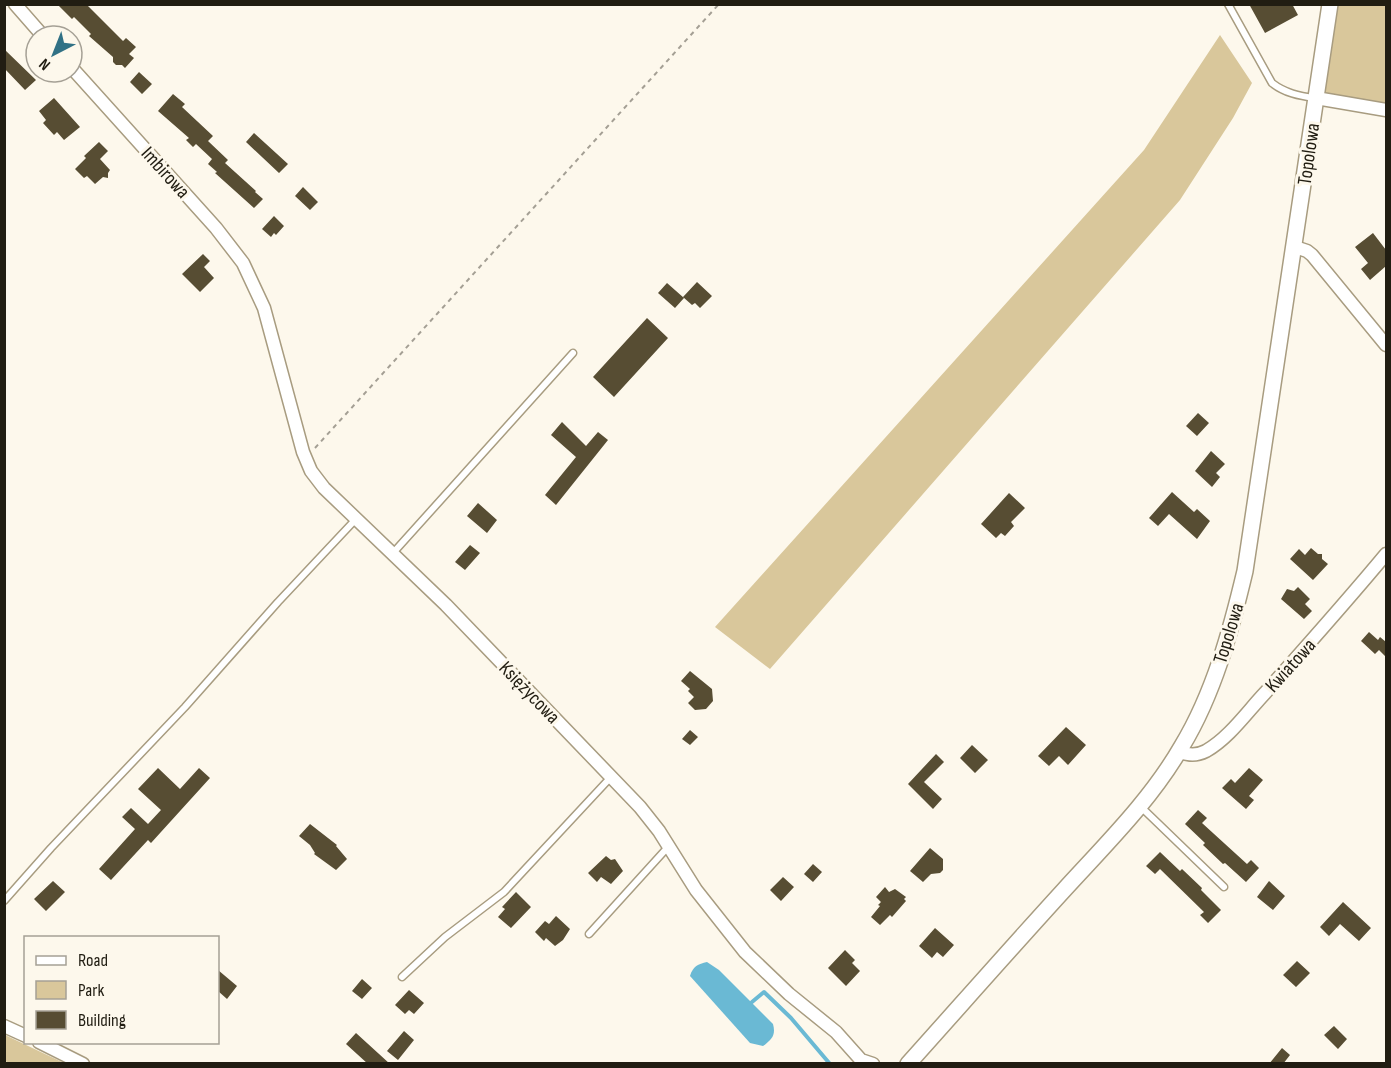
<svg xmlns="http://www.w3.org/2000/svg" width="1391" height="1068" viewBox="0 0 1391 1068" font-family="'Sofia Sans Condensed',sans-serif">
<style>
.green{fill:#d9c79b}
.water{fill:#6ab9d4}
.lines{fill:none;stroke-linecap:round;stroke-linejoin:round}
.stream{stroke:#6ab9d4;stroke-width:4}
.building{fill:#574d33}
.service-casing{stroke:#a89c80;stroke-width:9}
.minor-casing{stroke:#a89c80;stroke-width:15}
.tertiary-casing{stroke:#a89c80;stroke-width:18}
.path{stroke:#a49f94;stroke-width:2;stroke-dasharray:4.5 4.5;stroke-linecap:butt}
.service{stroke:#fff;stroke-width:6}
.minor{stroke:#fff;stroke-width:12}
.tertiary{stroke:#fff;stroke-width:15}
.labels{text-anchor:middle;stroke-width:6;stroke-linejoin:round;paint-order:stroke}
.street-label{font-size:20px;fill:#211d12;stroke:#fdf8ec}
</style>
<rect width="100%" height="100%" fill="#fdf8ec"/>
<!-- green -->
<path class="green" d="M1335 5H1386V107L1321 95Z
M1220 35 1252 83 1233 118 1180 200 770 669 715 627 1144 150Z
M5 1035 64 1063H9L5 1061Z"/>
<!-- water -->
<path class="water" d="M707 962 719 970 773 1024C776 1035 772 1039 763 1046L750 1043 690 976C693 966 698 964 707 962Z"/>
<g class="lines">
<!-- stream -->
<path class="stream" d="M752 1002 764 992 791 1018 830 1064"/>
</g>
<!-- building -->
<path class="building" d="M57 4H86L123 41 126 38 136 47 129 54 134 58 125 68 122 65H116L113 62V57L89 36 91 34 74 17 72 19Z
M1249 4H1292L1298 15 1265 33Z
M4 49 36 80 25 90 4 68Z
M139 72 152 84 142 94 130 82Z
M173 94 185 104 182 107 213 136 208 141 228 160 225 163 256 191 255 192 263 199 254 208 215 173 217 172 208 164 212 159 196 144 193 147 186 140 189 138 158 111Z
M54 98 80 127 64 140 57 132 54 135 43 123 46 120 39 111Z
M254 133 288 164 279 173 246 142Z
M99 142 108 151 100 159 110 170 108 173V178L103 177 95 184 87 176 84 178 75 169 86 158 84 156Z
M303 187 318 202 310 210 295 196Z
M274 216 284 226 276 235 274 233 271 237 262 229Z
M1373 233 1386 250V266L1370 280 1361 269 1368 263 1355 247Z
M203 254 210 261 204 267 214 278 200 292 182 274Z
M697 282 712 296 700 308 695 303 692 305 683 297Z
M667 283 684 298 675 308 658 293Z
M647 318 668 338 614 397 593 377Z
M1198 413 1209 423 1197 436 1186 426Z
M562 422 586 446 598 432 608 440 556 505 545 495 576 457 551 435Z
M1211 451 1225 464 1216 473 1220 477 1212 487 1195 471Z
M1172 492 1194 512 1197 509 1210 521 1197 539 1169 514 1158 526 1149 518Z
M1009 493 1025 508 1011 522 1014 526 1005 536 1001 533 996 538 981 524Z
M478 503 497 520 487 533 467 516Z
M470 545 480 553 465 570 455 562Z
M1311 548 1318 554H1322V559L1328 564 1313 580 1290 559 1299 549 1305 555Z
M1298 587 1310 599 1305 604 1312 611 1304 619 1281 599 1287 589 1294 591Z
M1369 632 1378 640 1380 637 1386 642V657L1379 650 1375 654 1361 641Z
M690 671 712 689 713 701 706 709 695 710 688 703 694 697 688 691 690 689 681 681Z
M1066 727 1086 745 1068 765 1059 756 1049 766 1038 756Z
M690 730 698 737 690 745 682 739Z
M972 745 988 760 975 773 960 758Z
M936 754 944 762 924 782 942 799 933 809 908 784Z
M158 768 180 789 199 768 210 778 151 843 148 840 111 880 99 869 135 829 122 817 131 808 148 824 161 810 138 789Z
M1249 768 1263 780 1249 796 1254 800 1246 809 1222 788 1231 779 1235 783Z
M1198 810 1207 818 1202 823 1247 864 1251 860 1259 868 1246 882 1225 863 1223 864 1203 845 1205 843 1185 824Z
M310 824 337 845 336 846 347 859 336 870 314 854 315 853 310 845 299 836Z
M930 848 943 859V870L940 873 931 874 923 882 910 871Z
M1160 852 1180 871 1182 869 1202 888 1201 890 1221 910 1208 923 1200 915 1204 912 1160 869 1155 874 1146 866Z
M606 856 611 860 615 859 623 871 611 884 601 877 597 882 588 873Z
M813 864 822 872 813 882 804 874Z
M783 877 794 887 781 901 770 890Z
M53 881 65 892 46 911 34 899Z
M1269 881 1285 896 1273 910 1257 897Z
M885 887 889 892 895 889 906 897 904 899 906 901 892 917 890 915 880 925 871 917 880 906 878 905 881 902 876 897Z
M516 892 531 907 511 928 498 917 505 909 502 907Z
M1343 902 1371 928 1359 941 1340 924 1329 936 1320 927Z
M556 916 570 929 563 940 555 946 546 938 544 941 535 932 545 921 549 924Z
M935 928 954 945 943 957 937 952 932 958 919 946Z
M845 950 855 960 852 963 860 971 846 986 828 968Z
M1297 961 1310 973 1296 987 1283 975Z
M218 970 237 986 227 999 218 991Z
M362 979 372 988 362 999 352 991Z
M409 990 424 1003 414 1014 409 1010 405 1014 395 1005Z
M1334 1026 1347 1039 1338 1049 1324 1035Z
M404 1031 414 1040 398 1060 387 1051Z
M356 1033 390 1064H368L346 1044Z
M1282 1048 1290 1055 1283 1064H1269Z"/>
<g class="lines">
<defs>
<path id="service" d="M1228 4 1272 83C1285 93 1299 96 1315 98
M393 553 573 353
M1140 806 1224 887
M4 901 51 848 185 707 278 602 356 519
M589 934 668 847
M402 977 445 937 504 892 611 777"/>
<path id="minor" d="M15 4 43 36
M72 68 216 228 243 263 264 308 303 452 311 471 324 488 446 605 640 807 659 831 696 890 745 952 789 994 836 1032 861 1060 873 1064
M1316 98 1386 110
M1295 247 1307 251 1312 255 1386 345
M1179 752C1189 755 1196 756 1206 751 1229 738 1247 712 1265 693 1306 647 1347 601 1386 554
M4 1026 26 1036
M39 1042 83 1064"/>
<path id="tertiary" d="M908 1064C960 1006 1011 948 1064 890 1105 845 1151 800 1182 746 1214 693 1231 630 1245 571L1330 4"/>
</defs>
<!-- service casing -->
<use href="#service" class="service-casing"/>
<!-- minor casing -->
<use href="#minor" class="minor-casing"/>
<!-- tertiary casing -->
<use href="#tertiary" class="tertiary-casing"/>
<!-- path -->
<path class="path" d="M315 448 719 4"/>
<!-- service -->
<use href="#service" class="service"/>
<!-- minor -->
<use href="#minor" class="minor"/>
<!-- tertiary -->
<use href="#tertiary" class="tertiary"/>
</g>
<g class="labels">
<!-- street labels -->
<g class="street-label">
<text transform="translate(1308 154) rotate(-82)" y="7">Topolowa</text>
<text transform="translate(166 172) rotate(48)" y="7">Imbirowa</text>
<text transform="translate(1228 633) rotate(-73)" y="7">Topolowa</text>
<text transform="translate(1290 665) rotate(-48)" y="7">Kwiatowa</text>
<text transform="translate(530 692) rotate(46)" y="7">Księżycowa</text>
</g>
</g>
<!-- border -->
<rect width="1391" height="1068" fill="none" stroke="#211d12" stroke-width="12"/>
<!-- legend -->
<rect x="24" y="936" width="195" height="108" fill="#fdf8ec" stroke="#a5a095" stroke-width="1.5"/>
<rect x="36" y="956" width="30" height="9" fill="#ffffff" stroke="#a5a095" stroke-width="1.5"/>
<text x="78" y="966" font-size="18" fill="#211d12">Road</text>
<rect x="36" y="981" width="30" height="18" fill="#d9c79b" stroke="#a5a095" stroke-width="1.5"/>
<text x="78" y="996" font-size="18" fill="#211d12">Park</text>
<rect x="36" y="1011" width="30" height="18" fill="#574d33" stroke="#a5a095" stroke-width="1.5"/>
<text x="78" y="1026" font-size="18" fill="#211d12">Building</text>
<!-- north arrow -->
<g transform="translate(54 54) rotate(222)"><circle r="28" fill="#fdf8ec" stroke="#a5a095" stroke-width="1.5"/>
<path d="M0-4.5L10 22L0 15L-10 22Z" fill="#317185"/>
<text y="-9" font-size="16" font-weight="bold" text-anchor="middle" fill="#211d12">N</text>
</g>
</svg>
